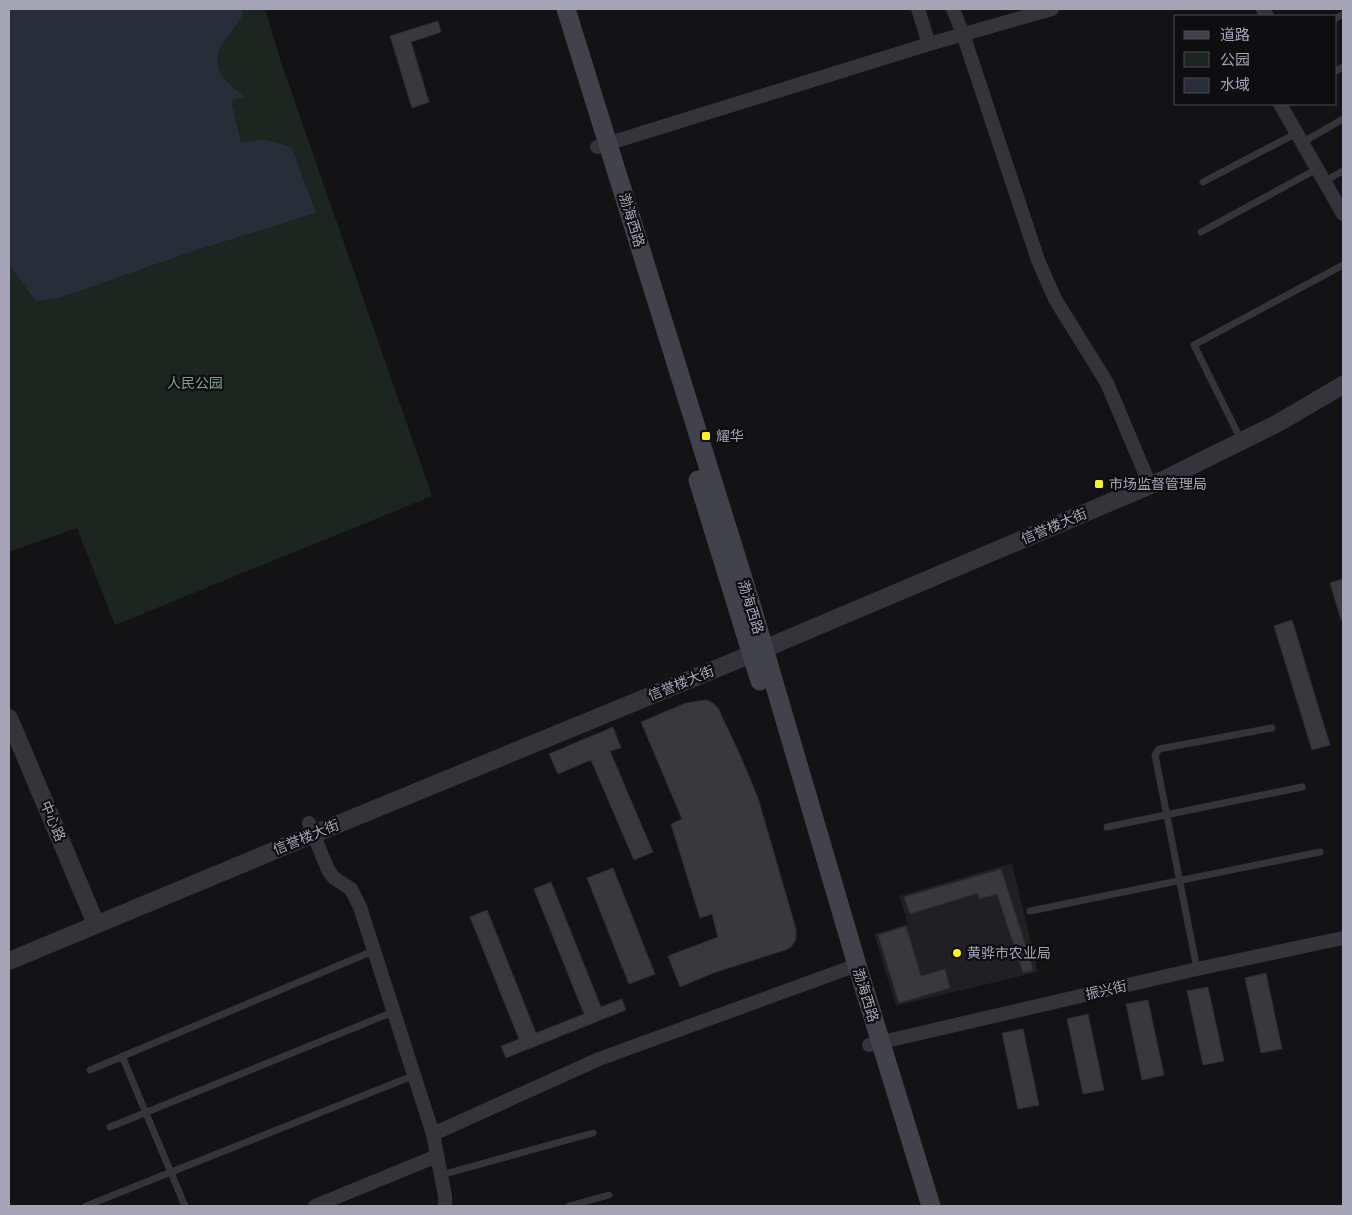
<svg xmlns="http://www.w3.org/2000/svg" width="1352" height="1215" viewBox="0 0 1352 1215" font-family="'Titillium Web','Noto Sans SC',sans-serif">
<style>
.built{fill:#201f22}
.green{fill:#1d2520}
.water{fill:#282d39}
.building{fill:#38383d;stroke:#2e2d31}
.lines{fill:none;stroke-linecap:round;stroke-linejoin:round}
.service{stroke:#34343a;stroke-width:7}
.minor{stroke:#34343a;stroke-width:14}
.tertiary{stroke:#34343a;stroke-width:18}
.secondary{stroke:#42424a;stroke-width:19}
.poi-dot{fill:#fdf123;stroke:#0e0e10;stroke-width:2}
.labels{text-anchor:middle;stroke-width:4.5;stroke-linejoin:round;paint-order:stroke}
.street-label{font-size:14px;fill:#a4a4b6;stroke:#0e0e10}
.park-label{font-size:14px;fill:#79a387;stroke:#0e0e10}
.poi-label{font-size:14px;fill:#a4a4b6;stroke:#0e0e10;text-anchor:start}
</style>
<rect width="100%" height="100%" fill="#131315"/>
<!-- built -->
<path class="built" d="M1012 863 1038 972 896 1006 874 934 908 924 899 896Z"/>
<!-- green -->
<path class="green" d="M9 9H265L281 62 432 496 115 625 77 528 9 552Z"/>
<!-- water -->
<path class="water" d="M9 9H241L243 14C232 36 203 53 226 81 232 87 239 91 244 97L231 101 241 143 261 139 282 144 292 148 316 213 190 252 62 297 40 301 35 300 9 265Z"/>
<!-- building -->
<path class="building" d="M438 21 441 32 411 42 429 102 412 108 390 36Z
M1343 579V619L1341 620 1330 583Z
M1292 620 1330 745 1312 750 1274 626Z
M706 700 713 703 718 708 741 757 758 798 796 929V939L791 947 785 950 713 973 680 987 668 956 718 937 712 914 700 918 671 824 682 819 641 722 686 703Z
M613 727 621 748 610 751 653 852 634 860 591 760 558 774 549 754Z
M613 868 655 974 629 984 587 878Z
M1001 869 1031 962 1033 970 1023 973 997 894 979 899 978 893 910 914 904 897Z
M551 882 601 1007 622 999 626 1010 506 1058 501 1046 519 1039 470 917 487 910 536 1033 584 1014 534 889Z
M906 926 921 976 945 969 950 988 899 1003 878 935Z
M1266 973 1282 1049 1261 1053 1245 978Z
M1208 987 1224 1061 1203 1065 1187 991Z
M1148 1000 1164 1075 1142 1080 1126 1004Z
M1088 1014 1104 1090 1083 1094 1067 1019Z
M1023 1029 1039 1105 1018 1109 1002 1033Z"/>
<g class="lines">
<!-- service -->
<path class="service" d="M1336 18 1343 14
M1336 71 1343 67
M1303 142 1343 119
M1325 181 1343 171
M1203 182 1297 133
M1201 232 1317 169
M1241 440 1194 345 1343 265
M1107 827 1302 787
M1030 911 1320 852
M1197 969 1155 755 1159 749 1272 728
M122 1056 185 1206
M90 1070 373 951
M110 1127 393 1012
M441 1175 593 1133
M86 1206 415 1075
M569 1206 609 1195"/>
<!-- minor -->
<path class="minor" d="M918 9 929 44
M953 9 963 34 1038 260 1055 299 1107 383 1150 485
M1263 9 1267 16
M1280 104 1343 214
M597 147 929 44 1052 9
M309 823 328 870 334 878 351 889 360 907 433 1134 445 1196V1206
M869 1045 1197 969 1343 938
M433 1134 599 1059 857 965
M315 1206 437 1156"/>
<!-- tertiary -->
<path class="tertiary" d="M9 718 96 924
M9 961 314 834 752 654 1165 479 1278 423 1343 385"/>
<!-- secondary -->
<path class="secondary" d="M566 9 750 601 857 965 931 1206
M698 480 760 681"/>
</g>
<!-- markers -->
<g class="poi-dot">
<rect x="701" y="431" width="10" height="10" rx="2.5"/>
<rect x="1094" y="479" width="10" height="10" rx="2.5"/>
<circle cx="957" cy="953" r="5"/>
</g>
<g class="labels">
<!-- street labels -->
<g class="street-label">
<text transform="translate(632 220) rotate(73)" y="5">渤海西路</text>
<text transform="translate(1054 526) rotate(-23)" y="5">信誉楼大街</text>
<text transform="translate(751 607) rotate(73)" y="5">渤海西路</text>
<text transform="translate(681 683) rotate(-22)" y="5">信誉楼大街</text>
<text transform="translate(53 821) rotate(67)" y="5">中心路</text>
<text transform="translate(306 837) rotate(-22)" y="5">信誉楼大街</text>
<text transform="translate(1106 990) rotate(-13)" y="5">振兴街</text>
<text transform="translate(866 995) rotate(73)" y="5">渤海西路</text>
</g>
<!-- park labels -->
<g class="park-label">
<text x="195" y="388">人民公园</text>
</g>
<!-- poi labels -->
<g class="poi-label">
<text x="716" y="441">耀华</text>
<text x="1109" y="489">市场监督管理局</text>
<text x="967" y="958">黄骅市农业局</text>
</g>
</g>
<!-- border -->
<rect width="1352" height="1215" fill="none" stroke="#a4a4b6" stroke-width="20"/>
<!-- legend -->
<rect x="1174" y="15" width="162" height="90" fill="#0e0e10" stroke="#4a4a52"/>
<rect x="1184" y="31" width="25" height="8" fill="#42424a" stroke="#4a4a52"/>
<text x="1220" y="40" font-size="15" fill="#a4a4b6">道路</text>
<rect x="1184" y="52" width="25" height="15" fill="#1d2520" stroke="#4a4a52"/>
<text x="1220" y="65" font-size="15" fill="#a4a4b6">公园</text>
<rect x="1184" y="78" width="25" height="15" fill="#282d39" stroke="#4a4a52"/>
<text x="1220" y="90" font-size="15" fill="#a4a4b6">水域</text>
</svg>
